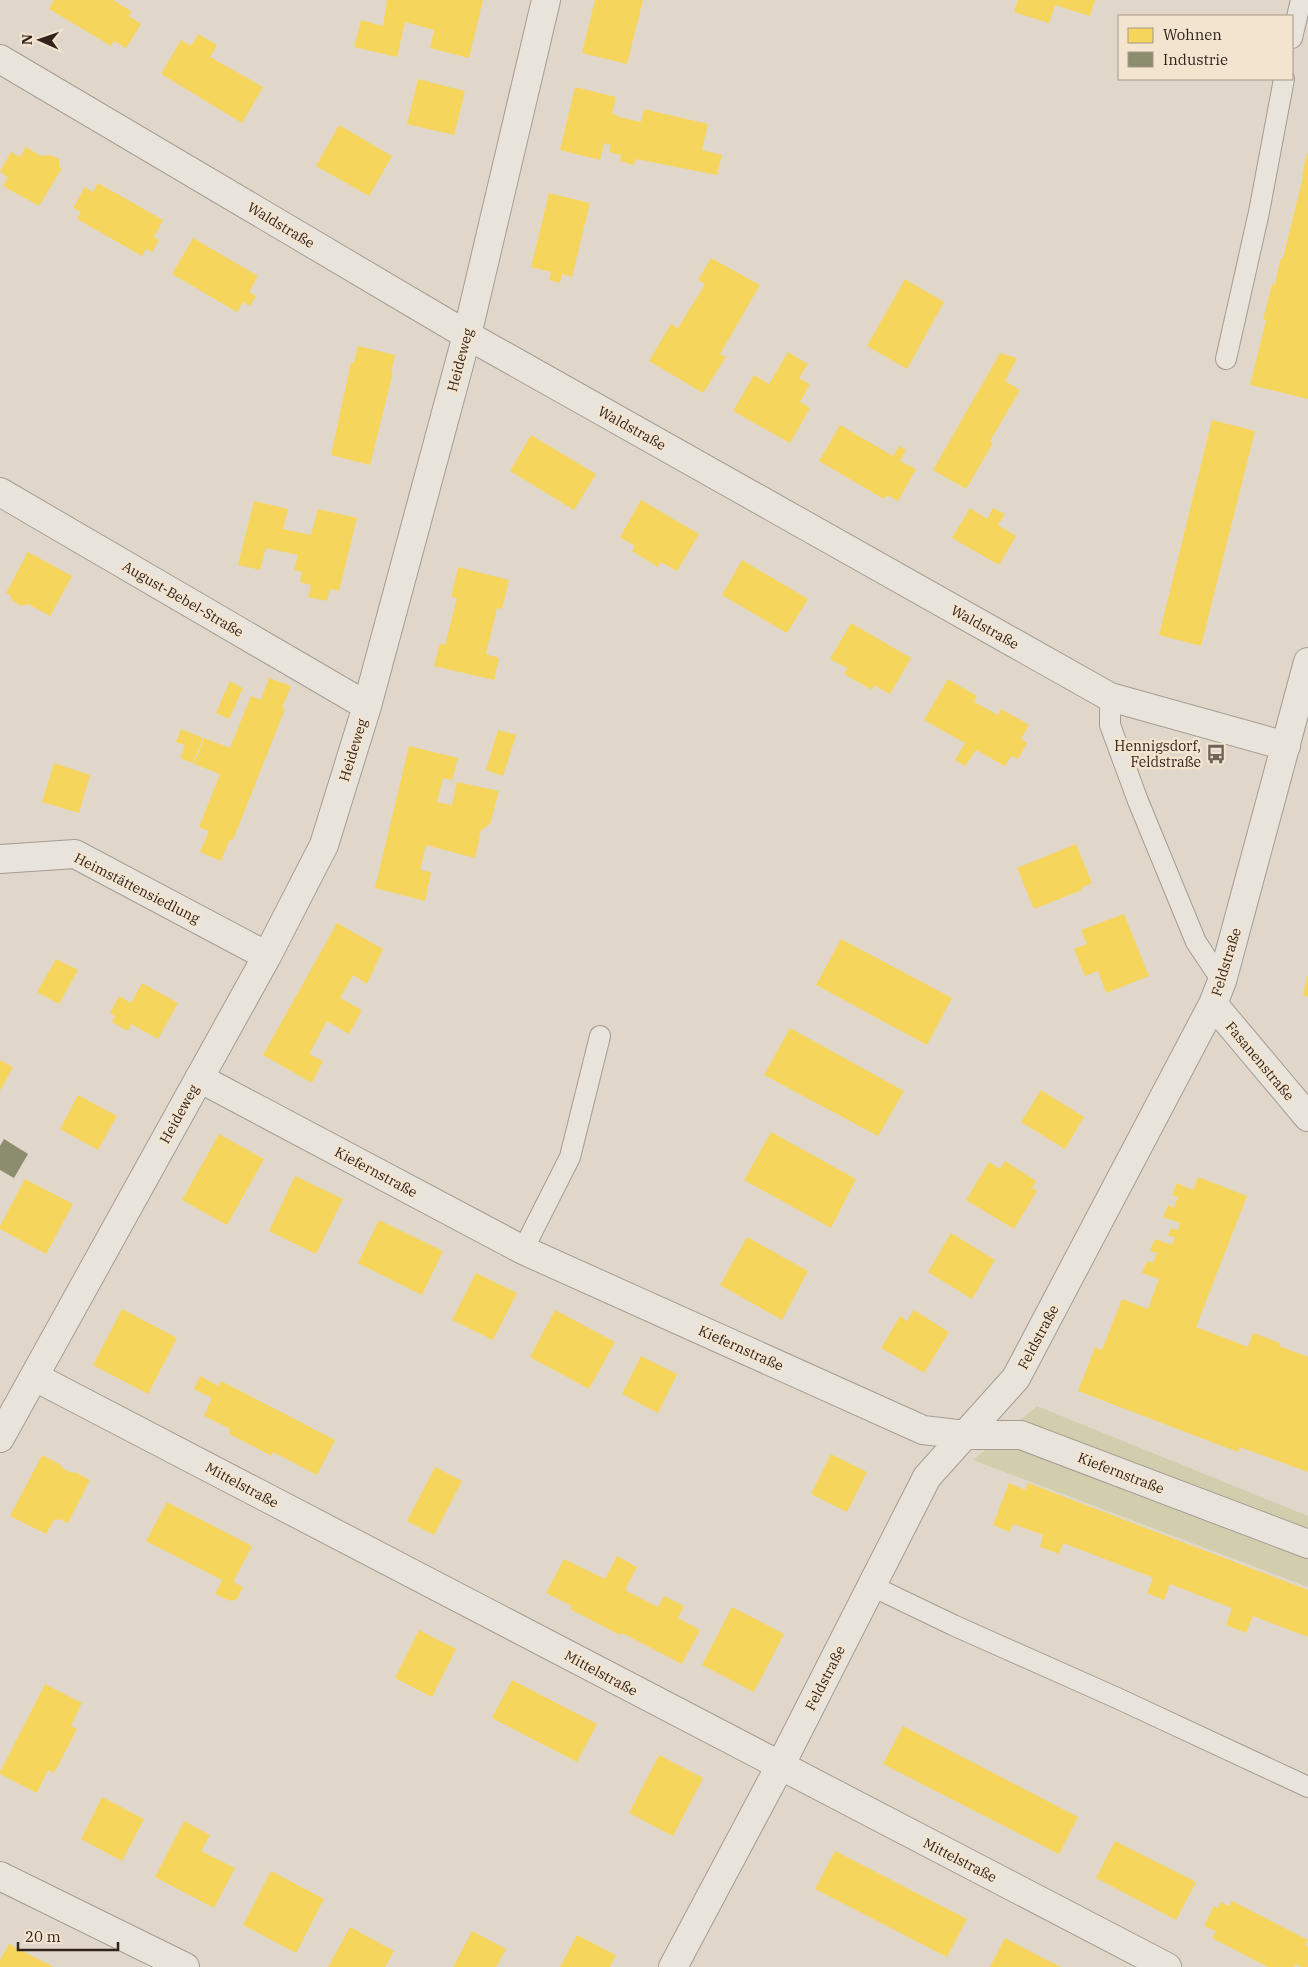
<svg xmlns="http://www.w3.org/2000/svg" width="1308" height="1967" viewBox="0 0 1308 1967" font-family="'IBM Plex Serif',serif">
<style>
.green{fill:#d2cead}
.homes{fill:#f6d55c}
.industry{fill:#8c8c6e}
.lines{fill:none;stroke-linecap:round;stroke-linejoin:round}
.lane-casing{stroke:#a59c93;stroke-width:22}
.street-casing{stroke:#a59c93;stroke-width:30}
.lane{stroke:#e8e3db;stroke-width:20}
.street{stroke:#e8e3db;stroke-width:28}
.labels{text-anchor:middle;stroke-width:5;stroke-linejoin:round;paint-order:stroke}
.street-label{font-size:14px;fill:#32241d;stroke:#f2e4cf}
.poi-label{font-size:14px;fill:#32241d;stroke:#f2e4cf;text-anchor:end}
</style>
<rect width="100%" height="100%" fill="#e0d7ca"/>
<!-- green -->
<path class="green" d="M1037 1406 1308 1516V1587L973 1460Z"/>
<!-- homes -->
<path class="homes" d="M54 0H113L131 11 129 16 141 24 126 48 114 41 111 46 49 9Z
M387 0H483L469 58 430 48 434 30 405 22 397 57 354 47 361 20 383 26Z
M595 0H643L627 64 582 53Z
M1018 0H1095L1090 16 1055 5 1049 23 1014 12Z
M198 34 217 45 210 57 263 87 242 123 161 74 181 40 191 46Z
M418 79 465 91 454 135 407 124Z
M575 87 616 97 612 113 619 117 641 122 644 109 708 124 702 150 722 155 717 175 636 159 634 165 620 161 621 155 609 152 611 145 604 143 600 160 560 150Z
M339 125 392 156 369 196 316 166Z
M26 147 41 156 50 155 59 159V167L62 168 39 206 3 186 8 178 0 171 11 152 20 157Z
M1307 153 1308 154V399L1250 385 1266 320H1263L1272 284 1275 285 1280 260 1283 258 1303 177 1302 175Z
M98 183 163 220 154 237 159 240 152 252 146 249 142 256 77 219 81 212 73 208 85 187 93 192Z
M549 193 590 203 572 277 562 274 560 283 549 280 551 272 531 267Z
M193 238 258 276 249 292 256 296 250 306 243 302 237 312 172 274Z
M711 258 760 285 720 354 726 357 703 393 649 361 671 324 678 328 705 284 698 280Z
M905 279 944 302 907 369 867 346Z
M358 346 395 355 391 372H393L370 465 331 455 351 362 354 363Z
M788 352 808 364 799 378 810 384 800 402 810 408 790 443 733 411 754 375 769 384Z
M1000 353 1017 358 1005 381 1020 390 990 441 993 443 966 489 933 470Z
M1212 420 1255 431 1201 646 1159 635Z
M840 425 893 456 899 446 906 450 900 461 916 469 898 501 887 495 884 499 819 461Z
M531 435 596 474 574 510 510 471Z
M641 500 699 534 677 571 661 562 658 567 632 551 635 546 620 537Z
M254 501 288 509 283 529 311 535 318 509 357 518 339 591 330 589 327 601 308 597 311 585 300 582 302 572 294 570 298 555 266 548 260 570 238 565Z
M970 508 987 519 993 508 1005 514 998 525 1016 536 999 565 952 538Z
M28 552 72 576 50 616 28 604 21 606 12 600 10 595 6 593Z
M742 560 808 599 787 633 722 595Z
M458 567 509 580 502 609 497 608 486 654 499 658 494 680 434 666 440 644 445 645 457 598 451 597Z
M851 623 911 658 890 694 874 685 872 690 844 674 847 668 830 659Z
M269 678 291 686 282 708 285 709 233 840 230 839 221 861 200 852 209 831 199 827 220 774 194 764 204 738 230 748 251 696 261 700Z
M948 679 977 696 974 702 998 715 1001 709 1029 725 1021 739 1027 743 1018 759 1011 756 1005 766 976 750 965 766 955 760 965 743 924 720Z
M230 681 243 688 229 719 216 713Z
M181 729 203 738 193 763 180 758 185 745 176 742Z
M498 730 516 735 503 776 486 770Z
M409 746 458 758 452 780 443 778 437 802 452 805 457 782 499 791 490 824 481 830 475 858 426 845 420 870 431 872 425 901 375 888Z
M54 763 90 775 79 813 42 802Z
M1076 844 1092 883 1081 888 1082 890 1034 909 1017 868Z
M1124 914 1149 976 1106 993 1098 971 1085 976 1074 949 1087 944 1081 930Z
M337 923 383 949 367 984 353 975 340 998 362 1010 349 1034 327 1021 320 1034 309 1054 323 1061 312 1083 263 1055Z
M841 939 952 998 927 1045 816 985Z
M56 959 78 970 59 1004 37 992Z
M1307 976H1308V997L1303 995Z
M142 983 178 1003 158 1039 131 1024 128 1031 112 1022 115 1016 110 1013 119 996 131 1003Z
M790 1028 904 1091 878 1136 764 1075Z
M0 1060 13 1067 0 1091Z
M1041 1090 1084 1117 1065 1149 1021 1122Z
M78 1095 117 1116 98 1150 60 1129Z
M771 1132 856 1179 831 1228 744 1180Z
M219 1134 264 1159 227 1225 182 1200Z
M1005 1161 1036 1181 1032 1188 1037 1191 1014 1229 966 1200 989 1162 1000 1169Z
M295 1176 343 1199 316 1254 269 1231Z
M1198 1177 1247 1196 1196 1327 1248 1347 1253 1333 1280 1343 1279 1346 1308 1357V1472L1240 1447 1238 1452 1078 1391 1095 1347 1102 1350 1122 1299 1148 1309 1159 1279 1142 1273 1147 1261 1153 1263 1157 1253 1150 1251 1155 1239 1172 1245 1175 1238 1168 1235 1171 1228 1178 1230 1180 1223 1163 1217 1168 1205 1174 1208 1178 1197 1172 1195 1177 1183 1193 1190Z
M25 1179 73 1204 46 1254 0 1229V1226Z
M379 1220 443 1251 422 1295 358 1263Z
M951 1233 995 1260 972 1299 928 1272Z
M747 1237 808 1271 782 1320 720 1285Z
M476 1273 517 1293 493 1340 452 1320Z
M122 1309 177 1338 148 1394 93 1365Z
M555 1310 615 1342 589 1389 530 1357Z
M914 1310 949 1332 924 1373 881 1348 900 1316 907 1321Z
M641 1356 677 1374 658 1413 622 1394Z
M200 1376 219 1386 221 1381 335 1440 317 1475 273 1452 272 1456 229 1434 230 1429 204 1416 212 1398 194 1389Z
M831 1454 867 1472 847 1512 811 1494Z
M42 1455 61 1465 62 1468 72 1473 75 1472 90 1480 68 1523 59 1519 54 1520 46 1534 10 1516Z
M435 1467 462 1481 434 1535 407 1521Z
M1009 1483 1025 1490 1028 1483 1308 1590V1637L1253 1616 1246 1633 1226 1625 1232 1608 1170 1584 1164 1600 1147 1593 1153 1578 1149 1576 1063 1543 1059 1554 1040 1547 1043 1535 1013 1524 1010 1532 993 1525Z
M167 1502 252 1546 233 1582 243 1587 237 1599 230 1601 215 1594 222 1580 146 1541Z
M617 1556 637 1567 625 1590 658 1607 664 1596 684 1606 678 1618 700 1630 682 1664 622 1633 620 1635 570 1609 572 1606 546 1593 564 1559 605 1579Z
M732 1607 784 1634 754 1692 702 1665Z
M419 1630 456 1649 432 1697 395 1678Z
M512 1680 597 1724 577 1762 492 1718Z
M45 1684 82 1703 71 1726 77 1729 54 1773 48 1770 37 1793 0 1774V1772Z
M903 1726 1078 1817 1059 1854 883 1764Z
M659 1755 703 1778 673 1836 629 1813Z
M102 1797 144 1819 122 1861 81 1839Z
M184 1821 210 1835 201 1851 235 1868 214 1908 155 1877Z
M1115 1841 1196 1882 1176 1920 1096 1878Z
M835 1851 967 1919 947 1957 815 1889Z
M271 1871 324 1899 296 1953 243 1925Z
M1232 1901 1308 1940 1305 1945 1308 1947V1967H1301L1296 1964 1294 1967H1268L1212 1938 1216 1931 1204 1926 1214 1906 1218 1908 1221 1902 1229 1906Z
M350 1927 394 1951 385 1967H328Z
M472 1931 506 1949 496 1967H453Z
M577 1935 616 1955 610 1967H560Z
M1005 1938 1039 1956 1061 1967H990Z
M9 1944 32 1956 54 1967H0V1960Z"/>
<!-- industry -->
<path class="industry" d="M4 1139 28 1154 14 1178 0 1170V1146Z"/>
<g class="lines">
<defs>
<path id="lane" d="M1292 38 1301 0
M1226 359 1259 212 1284 79
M1110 697V725L1138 801 1196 942 1222 981
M523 1250 570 1157 600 1036
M872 1586 953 1625 1117 1698 1308 1787"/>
<path id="street" d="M0 59 467 335 1110 697 1286 746
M0 492 367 706
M0 859 75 854 267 956
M1213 1004 1308 1117
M199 1078 523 1250 923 1430 965 1435H1021L1308 1544
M35 1377 1167 1967
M0 1438 267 956 324 845 367 706 467 335 546 0
M0 1876 185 1967
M673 1967 780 1766 927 1477 1016 1378 1213 1004 1222 981 1308 662"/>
</defs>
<!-- lane casing -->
<use href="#lane" class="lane-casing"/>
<!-- street casing -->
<use href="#street" class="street-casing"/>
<!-- lane -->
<use href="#lane" class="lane"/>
<!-- street -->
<use href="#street" class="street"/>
</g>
<!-- icons -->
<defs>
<symbol id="bus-bare" viewBox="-9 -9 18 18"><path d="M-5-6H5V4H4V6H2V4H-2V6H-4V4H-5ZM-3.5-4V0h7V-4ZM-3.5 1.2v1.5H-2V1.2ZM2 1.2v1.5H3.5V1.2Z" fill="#6f635a" stroke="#f2e4cf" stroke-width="2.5" paint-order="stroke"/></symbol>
</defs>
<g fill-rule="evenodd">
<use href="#bus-bare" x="1202" y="740" width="28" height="28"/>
</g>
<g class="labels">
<!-- street labels -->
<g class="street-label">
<text transform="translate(281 225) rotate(31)" y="5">Waldstraße</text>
<text transform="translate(460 360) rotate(-75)" y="5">Heideweg</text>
<text transform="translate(632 428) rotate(29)" y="5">Waldstraße</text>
<text transform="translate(183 599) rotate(30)" y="5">August-Bebel-Straße</text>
<text transform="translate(985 627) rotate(29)" y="5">Waldstraße</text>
<text transform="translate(353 750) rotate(-73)" y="5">Heideweg</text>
<text transform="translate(137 888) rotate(27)" y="5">Heimstättensiedlung</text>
<text transform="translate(1226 962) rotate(-73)" y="5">Feldstraße</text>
<text transform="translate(1260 1061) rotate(50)" y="5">Fasanenstraße</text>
<text transform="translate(179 1114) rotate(-61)" y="5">Heideweg</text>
<text transform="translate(376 1172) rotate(28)" y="5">Kiefernstraße</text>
<text transform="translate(1038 1337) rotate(-62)" y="5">Feldstraße</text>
<text transform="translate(741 1348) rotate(24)" y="5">Kiefernstraße</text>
<text transform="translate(1121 1473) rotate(21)" y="5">Kiefernstraße</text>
<text transform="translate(242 1485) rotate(28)" y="5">Mittelstraße</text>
<text transform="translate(601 1673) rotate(28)" y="5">Mittelstraße</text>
<text transform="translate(825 1678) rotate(-63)" y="5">Feldstraße</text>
<text transform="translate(960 1860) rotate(27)" y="5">Mittelstraße</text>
</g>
<!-- poi labels -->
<g class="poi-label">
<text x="1201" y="751">Hennigsdorf,<tspan x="1201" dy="16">Feldstraße</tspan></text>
</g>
</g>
<!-- legend -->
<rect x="1118" y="15" width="175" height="65" fill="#f2e4cf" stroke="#a59788"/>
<rect x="1128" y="28" width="25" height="15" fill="#f6d55c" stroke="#a59788"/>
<text x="1163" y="40" font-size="15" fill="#32241d">Wohnen</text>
<rect x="1128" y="52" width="25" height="15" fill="#8c8c6e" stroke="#a59788"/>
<text x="1163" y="65" font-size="15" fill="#32241d">Industrie</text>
<!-- north arrow -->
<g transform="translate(40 40) rotate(272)" stroke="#f2e4cf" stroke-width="4" paint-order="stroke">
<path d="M0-4L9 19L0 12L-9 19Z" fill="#32241d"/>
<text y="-8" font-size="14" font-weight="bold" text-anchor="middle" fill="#32241d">N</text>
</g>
<!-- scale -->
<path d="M18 1942v8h100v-8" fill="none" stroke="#32241d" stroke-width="2.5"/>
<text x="25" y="1942" font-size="15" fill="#32241d" stroke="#f2e4cf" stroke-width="4" paint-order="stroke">20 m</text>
</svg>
